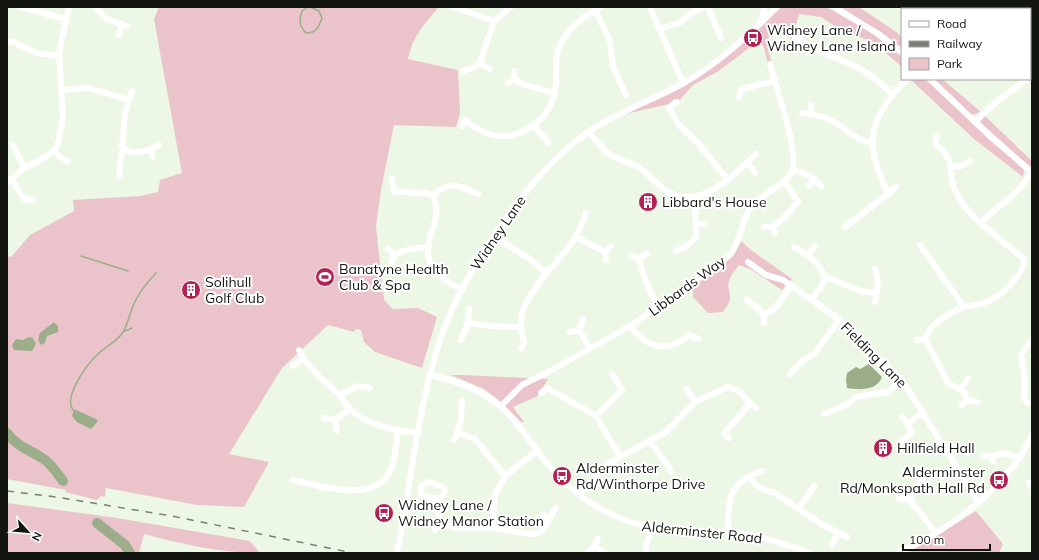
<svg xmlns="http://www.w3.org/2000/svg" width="1039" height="560" viewBox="0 0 1039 560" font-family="Mulish,sans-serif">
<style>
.green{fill:#eac4ca}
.water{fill:#9bae89}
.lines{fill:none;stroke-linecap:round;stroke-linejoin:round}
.stream{stroke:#9bae89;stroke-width:1.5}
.river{stroke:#9bae89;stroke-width:10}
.minor{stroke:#fff;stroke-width:6}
.rail{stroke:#787f73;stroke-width:1.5;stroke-dasharray:7 7;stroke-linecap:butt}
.labels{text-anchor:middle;stroke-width:4;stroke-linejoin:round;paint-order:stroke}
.poi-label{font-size:14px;fill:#131610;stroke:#fff;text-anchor:start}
.street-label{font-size:14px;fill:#131610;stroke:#fff}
</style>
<rect width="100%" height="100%" fill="#edf7e5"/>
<!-- green -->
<path class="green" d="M159 7H439C425 23 412 37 408 59L458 70 460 113 456 127 394 125 381 190 376 226 384 300 393 309 418 308 437 317 422 368 375 352 364 342 361 330 356 329 354 332 328 325 282 368 229 454 269 462 244 507 197 505 106 488 105 497 101 496 97 500 65 492 66 490 7 479V256L11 257 30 235 74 211 73 200 140 196 158 192 160 180 182 173 154 19Z
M781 7C793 7 816 4 827 8 851 15 882 41 902 57V67L873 42 839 29 821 17 799 14 792 38 772 32C763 42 769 52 772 63L768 64 764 48 760 40 717 72 693 85 679 101 674 99 669 104 625 114 729 55 755 33Z
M841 7H859L899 34 902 38V49L890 39Z
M925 79 1024 170 1023 177 974 139 911 80Z
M934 79H942L980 111 978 113 971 115Z
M984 115 1032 161V169L980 122Z
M741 241 751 250 792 279 782 290 752 270 739 265C736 269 732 274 730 278 724 294 738 292 723 312L708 313 693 297V289L695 284C710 272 734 259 741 241Z
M451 375H464L548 379 538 396 513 407 524 422H521L500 401 484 389Z
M7 503 117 518 250 541 260 553C221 553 181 544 144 534L139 553H7Z
M976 511 1003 544 999 553H908Z"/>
<!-- water -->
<path class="water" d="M54 322 58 326V332L47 336 45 343 41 345 38 340 40 333Z
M29 337 33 338 36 344 32 351 14 350 12 345 16 339 23 340Z
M869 364 882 377C877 391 859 390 847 388L846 379 847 373 856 367 860 369Z
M74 409 96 419 98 421 91 429 77 422 72 416Z"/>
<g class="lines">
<!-- stream -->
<path class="stream" d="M308 7 302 11C299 20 299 26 306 33 316 33 319 27 322 18L319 11 310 7
M81 256 128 271
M125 331 132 328
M73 410C63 397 87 364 98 354 106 346 117 342 123 332 128 324 129 315 133 306 138 293 147 283 156 273"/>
<!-- river -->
<path class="river" d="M7 433C16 446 30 450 42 458 51 463 57 473 63 481
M97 523 125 545 130 553"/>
<!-- minor -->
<path class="minor" d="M20 7 66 19
M95 7 106 19 127 26
M453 7 494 21
M650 7 683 83
M708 7 721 38
M833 7 877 33 902 52
M1003 9 1004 7
M595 10 610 41 613 67 626 95
M760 23 765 7
M659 29 679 23 695 11 703 7
M119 35 121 25
M795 36C811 51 831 55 850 64 866 70 880 83 893 94
M7 42H13L37 53 60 56
M480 63 490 69
M463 71 473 68 480 63 494 21 511 7
M514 79 525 85 554 93
M930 79 993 139 1032 172
M508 83 514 79V71
M61 90 89 88 129 100 125 115 122 146C130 157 149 151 159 145
M739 97 742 89 774 81
M129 100 132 91
M677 102 669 108 679 125 698 143 727 179
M802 113C815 114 828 118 839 125 851 133 856 141 872 142
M810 114 811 105
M974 120H977L996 102 1027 79
M462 126 465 120C478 131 496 140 513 135 538 128 555 109 556 82 557 69 554 56 561 43 570 27 585 15 601 7
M534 126 548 142
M589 132C596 140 602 151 612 156 621 161 631 162 640 168 649 174 656 184 665 190 698 213 734 176 756 154
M937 136 935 144C958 162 946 167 954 188 960 202 969 213 980 223
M13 145 24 168
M150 149 153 157
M54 151 60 157 68 161
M748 163 755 173
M951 167 961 166 970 161
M793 170 808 175 821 186
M119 176 121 156 124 149
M392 178 394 192 426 193 433 195C440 211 435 220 430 237 422 264 439 280 462 289
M12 180 24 199 32 200
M7 183 24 168 39 161 54 151 58 144 63 116 59 53 69 7
M809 186 815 179
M888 194 896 187
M433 195C450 180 459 185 478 194
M696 224H705
M764 227H773
M845 227 888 194C864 142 867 121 907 79
M775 233 773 227 782 220 798 202 784 181
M493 236 530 259 546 273C529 298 514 312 524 342L521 348
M576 237 605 252 606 260
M920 245 964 307
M794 247C807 255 820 261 824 277
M388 249 394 255
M676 251 684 248 696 238 695 198
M605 252 611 246
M647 253 639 259C643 277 649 291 659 307
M808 255 815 246
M632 256 639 259
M748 262 766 275 783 280 833 315 902 380 979 503
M391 264 394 255 409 249 429 247
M546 273C565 253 577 240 586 213
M747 300 757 307 764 315 775 308 791 286
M811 300 823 284 824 277C838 280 863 296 877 292L878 280 875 269
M875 302 877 292
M764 315V323
M583 319 579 330 590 348
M468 323 469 309
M630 326C647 347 666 355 689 335L699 339
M570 332 579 330
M461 340 468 323 490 326 519 327
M917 340 925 339
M299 350C307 367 321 378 335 391 341 396 344 404 351 410 370 427 394 430 419 433
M293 366 303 359
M612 374 622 390 596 416 620 457
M790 374 802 361 814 354 839 320
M431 375C456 381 480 389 500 406 515 418 525 435 537 450 554 474 575 495 601 509 645 534 680 529 728 532 757 534 783 544 810 553
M961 388 968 379
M687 389 695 402
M541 393 547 388 596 416
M339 395 358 386 370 388
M462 400 461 420 457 432 475 439 505 476
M967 400 978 402
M750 403 756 408
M1028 403 1024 399 1025 381 1021 354 1032 340
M961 405 967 400 964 391 949 384 925 339C927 334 929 330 933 326 937 321 958 308 964 307 973 305 982 305 991 300 1001 295 1027 271 1024 259L980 223C994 209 1026 189 1031 171
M501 406 522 385 552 370 630 326 680 292 730 255C741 241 741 222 751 207 762 193 781 188 791 174 802 157 775 86 770 64
M824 414 848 404 856 397 888 392 902 380
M324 418 335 420
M908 424 923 412
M337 431 335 420 350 409
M454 440 457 432
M650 442 667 464 671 472
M899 443 912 433 908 424 902 417
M537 451 505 476 495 494 492 528 531 534 541 532 556 508
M984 456H993
M993 461V456L1003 453 1020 458
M926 474 913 490 910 500 935 532
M749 476 762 471
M293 480C321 486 376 505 391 469 396 458 396 443 398 430
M1029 483 1032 487
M579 495 596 475 609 463 666 432 695 402 728 387 739 391 750 403 724 434 729 438
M437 499 443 496 445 491 443 487 429 482 422 485 420 491 421 495 437 499 440 523 456 528H492
M899 499 910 500
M799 508 814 486
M542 515 550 519
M435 530 440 523
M728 532C729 506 725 491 749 476L755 484 764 490 775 493 821 524 847 537
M832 545 838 533
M594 546 598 539
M397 553C412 479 419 391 447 321 463 283 484 248 509 214 532 183 557 153 590 131 619 111 653 100 684 83 722 61 746 37 777 7
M588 553 594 546 604 553
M645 553 651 527
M898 553C952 528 1005 490 1032 436"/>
<!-- rail -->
<path class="rail" d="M7 491 56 497 172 516 353 553"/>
</g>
<!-- icons -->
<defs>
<symbol id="bus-disc" viewBox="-11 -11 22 22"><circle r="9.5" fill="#b12152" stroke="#fff"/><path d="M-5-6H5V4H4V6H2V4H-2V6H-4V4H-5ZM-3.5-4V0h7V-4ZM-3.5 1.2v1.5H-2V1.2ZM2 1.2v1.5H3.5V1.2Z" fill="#fff"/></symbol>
<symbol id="building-disc" viewBox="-11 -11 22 22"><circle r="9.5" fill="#b12152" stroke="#fff"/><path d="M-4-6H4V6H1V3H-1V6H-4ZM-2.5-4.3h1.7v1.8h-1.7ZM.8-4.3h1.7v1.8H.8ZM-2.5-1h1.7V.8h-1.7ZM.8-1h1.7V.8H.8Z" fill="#fff"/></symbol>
<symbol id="stadium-disc" viewBox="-11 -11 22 22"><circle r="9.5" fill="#b12152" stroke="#fff"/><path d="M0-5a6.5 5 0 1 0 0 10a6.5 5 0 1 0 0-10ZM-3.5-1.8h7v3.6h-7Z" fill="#fff"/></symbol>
</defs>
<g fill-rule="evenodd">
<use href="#bus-disc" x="742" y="27" width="22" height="22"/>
<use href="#building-disc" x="637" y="191" width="22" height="22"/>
<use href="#stadium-disc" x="314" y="266" width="22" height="22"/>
<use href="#building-disc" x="180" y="279" width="22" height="22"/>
<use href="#building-disc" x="872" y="437" width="22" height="22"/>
<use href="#bus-disc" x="551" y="465" width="22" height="22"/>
<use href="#bus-disc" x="988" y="469" width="22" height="22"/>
<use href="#bus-disc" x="373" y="502" width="22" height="22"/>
</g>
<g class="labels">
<!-- poi labels -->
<g class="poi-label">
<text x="767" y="35">Widney Lane /<tspan x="767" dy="16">Widney Lane Island</tspan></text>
<text x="662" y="207">Libbard's House</text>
<text x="339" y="274">Banatyne Health<tspan x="339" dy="16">Club &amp; Spa</tspan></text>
<text x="205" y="287">Solihull<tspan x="205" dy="16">Golf Club</tspan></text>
<text x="897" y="453">Hillfield Hall</text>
<text x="576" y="473">Alderminster<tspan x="576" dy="16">Rd/Winthorpe Drive</tspan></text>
<text x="985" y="477" text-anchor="end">Alderminster<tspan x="985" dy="16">Rd/Monkspath Hall Rd</tspan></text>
<text x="398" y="510">Widney Lane /<tspan x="398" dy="16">Widney Manor Station</tspan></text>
</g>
<!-- street labels -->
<g class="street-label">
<text transform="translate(498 233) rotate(-56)" y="5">Widney Lane</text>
<text transform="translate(687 286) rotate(-36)" y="5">Libbards Way</text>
<text transform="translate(874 355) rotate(45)" y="5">Fielding Lane</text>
<text transform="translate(702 532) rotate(6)" y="5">Alderminster Road</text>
</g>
</g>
<!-- border -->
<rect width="1039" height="560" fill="none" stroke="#131610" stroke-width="16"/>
<!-- legend -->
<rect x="901" y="8" width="130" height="72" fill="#ffffff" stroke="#a1a29f"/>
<rect x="909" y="21" width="20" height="6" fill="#ffffff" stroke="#a1a29f"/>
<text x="937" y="28" font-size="12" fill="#131610">Road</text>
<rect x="909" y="41" width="20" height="6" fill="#787f73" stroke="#a1a29f"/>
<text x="937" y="48" font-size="12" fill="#131610">Railway</text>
<rect x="909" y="58" width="20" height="12" fill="#eac4ca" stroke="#a1a29f"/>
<text x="937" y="68" font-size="12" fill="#131610">Park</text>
<!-- north arrow -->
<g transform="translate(28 532) rotate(117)" stroke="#ffffff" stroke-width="3" paint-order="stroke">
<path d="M0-3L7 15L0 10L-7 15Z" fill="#131610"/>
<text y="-6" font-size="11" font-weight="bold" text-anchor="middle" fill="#131610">N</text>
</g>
<!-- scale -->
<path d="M903 544v6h87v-6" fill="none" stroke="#131610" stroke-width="2"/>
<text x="909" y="544" font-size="12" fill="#131610" stroke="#ffffff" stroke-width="3" paint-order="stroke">100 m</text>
</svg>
